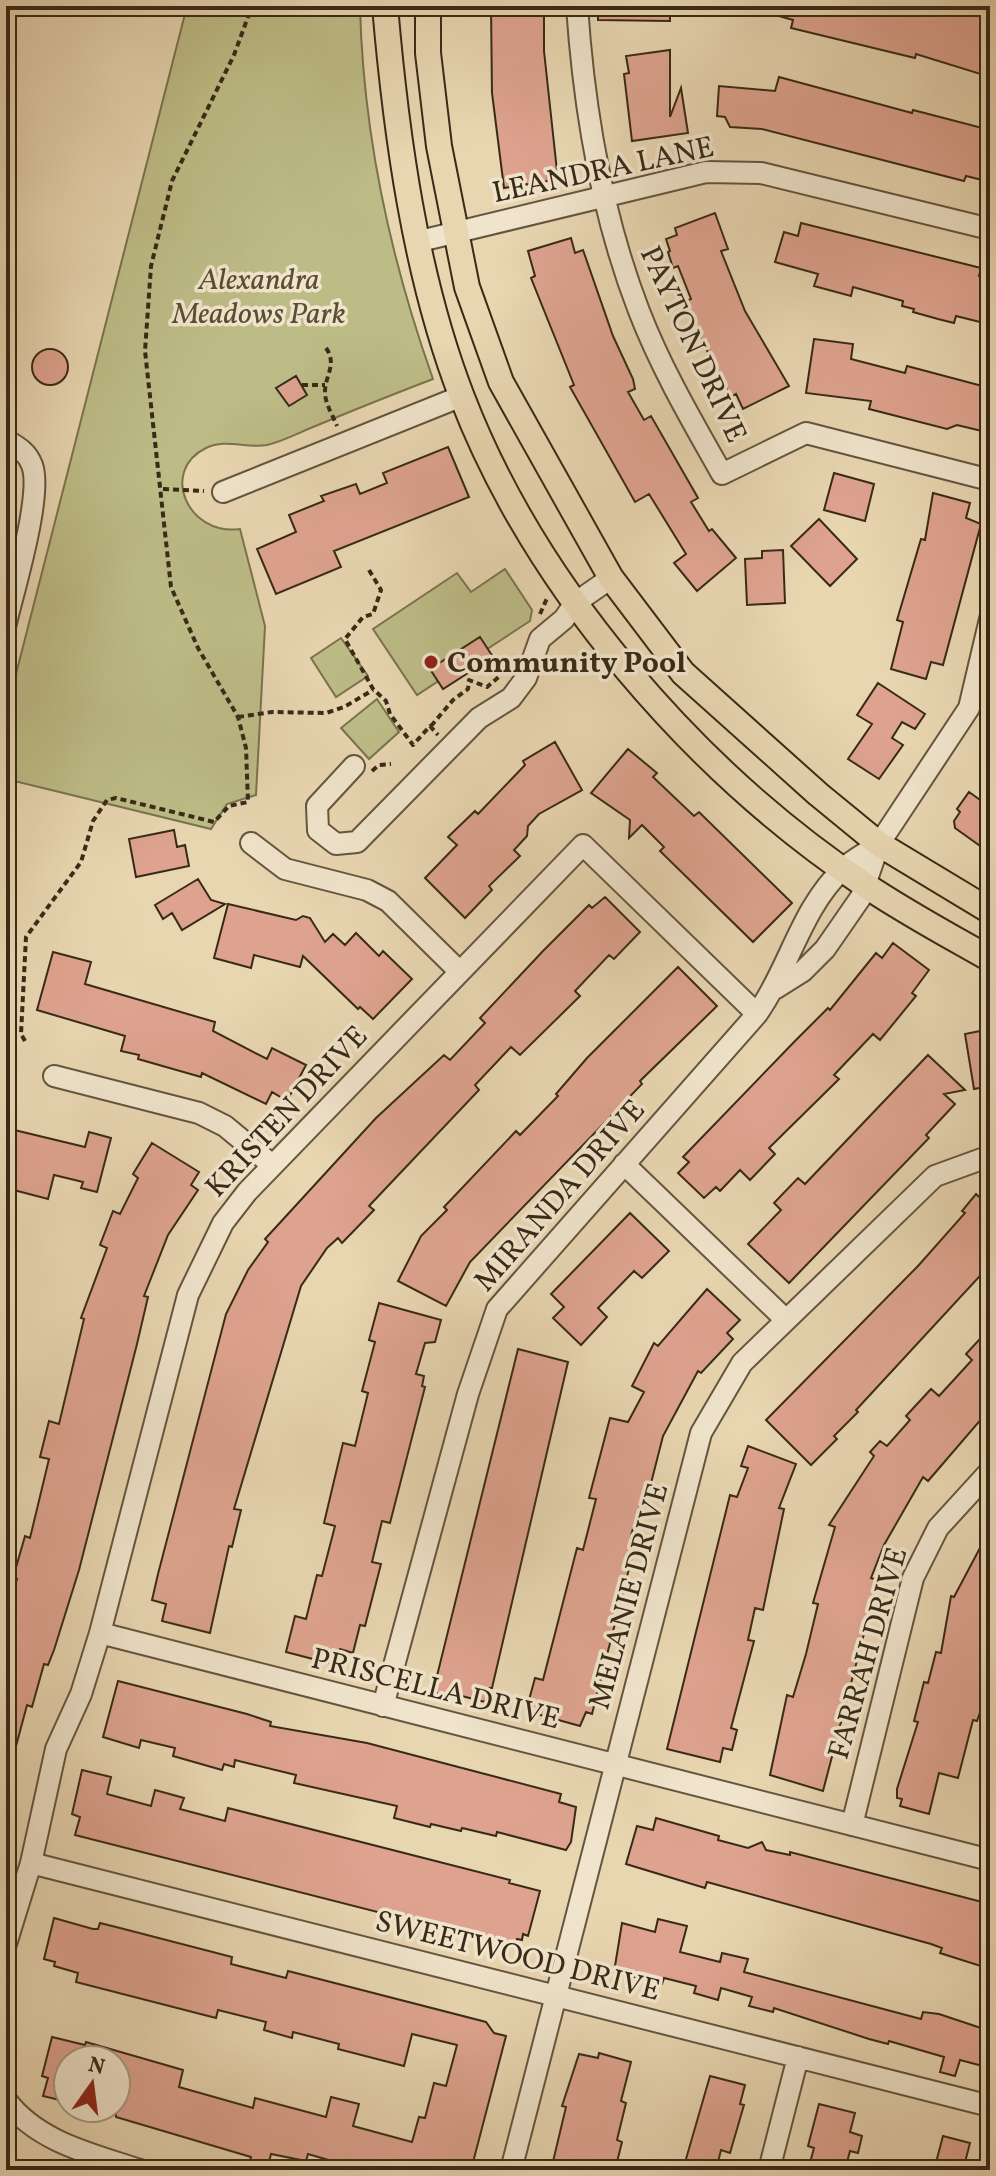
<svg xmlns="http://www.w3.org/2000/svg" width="996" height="2176" viewBox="0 0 996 2176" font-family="Vollkorn,serif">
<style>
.green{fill:#bdbc87;stroke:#7a734f;stroke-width:2}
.building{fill:#dea38f;stroke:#382a17;stroke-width:2}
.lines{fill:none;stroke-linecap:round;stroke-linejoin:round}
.minor-casing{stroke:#64553e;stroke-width:24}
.major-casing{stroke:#382a17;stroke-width:28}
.path{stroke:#382a17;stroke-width:4;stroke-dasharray:6 4;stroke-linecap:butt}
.minor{stroke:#f0e4cc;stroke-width:20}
.major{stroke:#e8d6b1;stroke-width:24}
.poi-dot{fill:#8f2418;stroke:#f0e4cc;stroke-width:3}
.labels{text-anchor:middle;stroke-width:7;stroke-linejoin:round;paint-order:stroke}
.street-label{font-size:30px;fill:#382a17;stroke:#f0e4cc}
.park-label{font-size:30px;font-style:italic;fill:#594e33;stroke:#f0e4cc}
.poi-label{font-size:30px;font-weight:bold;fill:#382a17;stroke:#f0e4cc;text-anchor:start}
</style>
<rect width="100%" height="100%" fill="#e8d6b1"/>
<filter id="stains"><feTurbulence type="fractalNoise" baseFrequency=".0025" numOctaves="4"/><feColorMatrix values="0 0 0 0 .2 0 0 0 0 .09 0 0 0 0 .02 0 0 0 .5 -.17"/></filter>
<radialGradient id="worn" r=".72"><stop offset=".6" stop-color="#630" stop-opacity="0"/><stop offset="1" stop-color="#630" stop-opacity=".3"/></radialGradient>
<!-- green -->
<path class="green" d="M187 6H360C363 134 390 258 433 379 394 394 356 409 318 425 302 431 284 441 267 445 246 449 226 438 206 448 159 471 188 536 240 529L265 626 256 795 227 804 211 829 6 779V713Z
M505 569 532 610 530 621 417 695 373 629 457 573 471 592Z
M341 638 368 676 336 697 311 658Z
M377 699 399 732 369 759 341 728Z"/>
<!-- building -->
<path class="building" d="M544 6V51L557 171 547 172 548 181 504 188 492 93 491 7Z
M598 6H670V21L598 20Z
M761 6H942L990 19V77L916 54 915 58 791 28 793 20 761 11Z
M670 50V117L681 88 688 133 632 141 624 74 629 73 626 56Z
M779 77 912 113 913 110 990 130V182L966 176 964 181 762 129 730 127 725 117 717 116 719 86 775 91Z
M715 213 728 249 721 251 745 311 789 386 743 409 736 394 731 397 702 341 686 301 691 299 678 266 673 268 668 252 670 251 666 239 677 235 675 228Z
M801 223 981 268 979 276 990 279 984 323 956 316 954 323 938 319 913 312 914 309 902 306 903 301 853 287 851 296 814 286 818 274 775 262 784 232 798 236Z
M571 238 575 253 583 250 613 336 633 379 635 389 628 392 644 420 651 416 698 498 691 502 709 531 712 529 736 558 697 591 674 563 686 554 649 494 635 502 570 387 574 385 531 278 535 276 528 251Z
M814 339 853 344 851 359 905 373 907 366 990 388V433L957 425 947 429 869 409 871 401 806 393Z
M32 367a18 18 0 1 1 36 0a18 18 0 1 1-36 0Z
M296 376 307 395 289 406 276 388Z
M448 447 469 497 334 551 341 567 276 594 257 549 296 532 289 515 324 501 321 496 356 484 360 494 387 483 383 473Z
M834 473 874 484 865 521 824 510Z
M933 493 970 503 966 518 981 524 943 665 931 662 926 679 891 669 903 622 897 620 921 539 925 540Z
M819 519 857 559 830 586 791 546Z
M783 550 785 603 747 605 745 559 762 558V551Z
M480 637 493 657 443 689 430 669Z
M878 683 925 714 915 729 902 722 892 738 903 745 879 779 848 759 872 724 857 715Z
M555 742 582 790 539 814 528 826 527 836 514 850 520 856 489 886 492 890 465 918 425 878 457 845 448 837 475 811 478 814 525 765 523 761Z
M628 749 657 773 653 777 694 816 699 812 792 903 753 942 660 851 664 847 642 825 629 838 630 820 591 793Z
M969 792 990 807V853L955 828 954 821 960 812 957 809Z
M174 830 177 847 185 845 189 866 136 877 129 839Z
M198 879 211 900 225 904 182 930 172 913 163 919 155 905Z
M605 897 640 932 614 959 609 955 575 991 580 996 520 1055 511 1047 475 1085 479 1090 369 1206 374 1210 342 1243 338 1238 327 1248 301 1286 234 1509 241 1510 232 1547 229 1546 210 1633 162 1621 166 1604 152 1600 158 1574 226 1314 248 1270 268 1242 265 1239 376 1118 444 1055 450 1060 485 1023 480 1018 543 951 589 905 592 908Z
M228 904 296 920 303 916 310 918 325 942 333 934 345 945 356 933 379 956 383 951 412 979 373 1019 360 1007 358 1009 303 956 300 967 254 955 251 968 214 958Z
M893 943 929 970 912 993 916 996 880 1040 873 1034 834 1075 839 1079 769 1148 775 1154 750 1180 740 1170 720 1191 716 1187 704 1198 678 1173 689 1162 683 1157 795 1041 828 1008 830 1010 876 953 882 958Z
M53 952 91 962 85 984 215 1022 213 1031 267 1059 272 1048 306 1065 287 1101 272 1092 266 1104 202 1073 201 1077 138 1059 139 1055 121 1051 125 1036 37 1010Z
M678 967 717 1006 640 1081 642 1084 470 1262 446 1306 398 1281 421 1236 447 1210 444 1207 516 1131 520 1135 558 1096 556 1094 587 1058Z
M990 1029V1086L974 1089 965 1034Z
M928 1055 965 1090 944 1094 955 1104 926 1135 929 1138 789 1283 748 1244 781 1210 774 1203 798 1178 805 1184Z
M6 1128 85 1147 89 1132 111 1138 97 1192 81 1188 83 1182 54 1175 48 1199 6 1188Z
M152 1143 199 1172 191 1185 198 1190 168 1235 144 1296 148 1297 137 1344 79 1570 54 1650 48 1665 44 1664 32 1707 27 1705 11 1765 6 1764V1614L17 1579 13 1578 25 1536 30 1538 49 1459 40 1457 49 1421 59 1424 84 1319 81 1318 107 1248 100 1245 113 1211 120 1214 138 1178 133 1174Z
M976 1194 990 1207V1265L856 1410 858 1412 834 1436 837 1439 811 1465 766 1420 918 1266 965 1213 962 1211Z
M630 1213 669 1251 642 1278 634 1271 598 1308 607 1317 581 1345 553 1318 564 1307 551 1294Z
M707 1289 740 1320 727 1333 733 1339 701 1373 698 1371 663 1436 648 1495 643 1494 630 1539 635 1545 592 1714 586 1712 580 1726 526 1711 535 1678 543 1680 577 1548 583 1550 596 1499 589 1498 610 1418 628 1422 644 1392 632 1386 654 1343 658 1346Z
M379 1303 441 1320 435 1342 425 1343 416 1374 424 1376 422 1386 425 1387 390 1523 382 1521 372 1562 381 1564 365 1626 360 1625 353 1653 340 1649 336 1665 286 1652 295 1616 306 1619 317 1575 322 1576 335 1526 324 1523 343 1443 355 1446 368 1393 362 1391 375 1342 369 1340Z
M990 1328V1409L928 1481 923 1477 884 1545 871 1578 878 1580 823 1791 770 1775 787 1695 793 1697 806 1654 818 1604 813 1603 835 1527 829 1525 874 1456 870 1452 880 1441 887 1446 910 1420 906 1416 931 1389 939 1396 972 1360 966 1354Z
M518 1349 568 1362 492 1688H489L485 1702 454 1694 453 1698 433 1692Z
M748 1446 796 1464 779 1508 784 1509 763 1610 755 1608 748 1640 754 1641 731 1728 737 1730 732 1750 723 1748 720 1762 667 1749 730 1495 737 1497 748 1468 741 1466Z
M990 1529 987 1692 977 1721 973 1720 958 1778 939 1773 929 1814 900 1806 902 1799 897 1798V1789L918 1722 914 1721 924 1682 928 1683 936 1652 941 1653 951 1596 954 1597Z
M118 1681 247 1714 271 1722 270 1726 367 1743 561 1794 559 1802 576 1807 571 1842 566 1850 497 1832 496 1836 462 1828 461 1831 431 1824 430 1827 394 1818 397 1806 294 1783 296 1775 235 1760 234 1767 224 1764 222 1770 173 1756 175 1748 141 1740 139 1748 103 1737Z
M82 1770 111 1777 107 1794 151 1806 155 1790 184 1798 180 1809 225 1821 228 1808 510 1880 509 1883 540 1891 528 1936 523 1934 522 1940 517 1939 515 1947 75 1835 80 1817 72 1814Z
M656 1818 719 1836 718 1840 748 1848 762 1842 766 1850 790 1855V1852L990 1904V1969L940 1953 942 1948 931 1944 707 1882 705 1888 626 1864 637 1826 653 1830Z
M54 1918 93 1929H98L100 1923 120 1928 232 1957 231 1964 286 1978 288 1971 486 2022 494 2033 506 2036 471 2170H363L308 2154 306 2161 271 2154 268 2166 250 2161 251 2157 116 2117V2060H68L64 2101 43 2096 48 2078 42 2076 52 2037 85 2045 86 2042 183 2070 179 2087 253 2108 255 2098 326 2117 331 2097 359 2104 353 2126 412 2142 419 2117 425 2118 434 2083 446 2086 457 2045 412 2034 404 2066 338 2049 339 2044 293 2032 292 2038 264 2030 266 2022 218 2010 216 2018 76 1982 78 1973 54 1966 55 1962 44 1959Z
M658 1919 687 1926 680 1952 720 1962 722 1953 748 1959 744 1972 921 2019 923 2012 939 2014 990 2031V2068L960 2060 955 2076 940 2072 944 2057 889 2041 888 2044 869 2039 774 2008 773 2012 749 2006 752 1997 721 1988 718 2000 694 1993 696 1986 664 1978 662 1984 614 1972 622 1923 655 1932Z
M599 2053 631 2062 621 2101 626 2103 617 2140 622 2142 615 2170H551L566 2107 562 2106 579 2054 598 2058Z
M710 2076 745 2085 740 2104 744 2105 730 2153 721 2150 716 2170H697L684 2166Z
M819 2104 855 2113 850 2132 862 2136 858 2153 850 2151 845 2170H808L814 2148 808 2146Z
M943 2136 970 2143 963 2170H934Z"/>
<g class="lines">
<defs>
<path id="minor" d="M577 6C584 110 601 213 639 311 661 368 692 421 722 474L806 433 990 480
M416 242 706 172 761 173 990 229
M6 440C18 447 27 452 32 465 43 494 14 589 6 623
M223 492 462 396
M354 766 317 806 318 830 336 844 357 842 479 718 511 698 526 678 540 639 564 619 575 603 611 578
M251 843 285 869 367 890 388 901 460 972
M776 988 803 971 825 949 861 897 879 844 969 708 990 619
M54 1076 199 1113 225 1126 271 1164
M624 1164 786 1320
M100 1633 990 1860
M383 1706 468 1394 497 1309 757 1014C789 969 801 908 843 869 853 859 868 852 879 844
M852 1825 913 1578 938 1528 990 1471
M31 1863 990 2106
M6 1944 31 1863 56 1749 81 1694 100 1633 188 1295 223 1223 247 1192 583 845 757 1014
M6 2100C37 2142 92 2154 140 2170
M511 2170 701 1433 742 1363 935 1176 990 1156
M769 2170 798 2057"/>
<path id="major" d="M385 6C396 134 415 276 462 397 536 589 695 771 865 885 905 912 948 935 990 959
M428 6V53L439 146 467 287 501 382 611 578 683 673 818 794 879 844 990 911"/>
</defs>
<!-- minor casing -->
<use href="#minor" class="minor-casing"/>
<!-- major casing -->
<use href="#major" class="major-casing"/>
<!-- path -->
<path class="path" d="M326 348C338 365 324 376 325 394 326 405 333 416 337 426
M302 385H325
M163 489 204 491
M369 570 381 590 373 614 363 617 345 639 373 689 386 701 390 714 413 745 430 726 438 735
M540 614 548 596
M238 717 272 712 326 713 344 707 373 690
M431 726 453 700 468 689 469 680 487 687 501 675
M372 771 379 765 391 764
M25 1041 21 1034 26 937 81 862 93 821 107 800 116 798 214 822 229 806 248 802 246 748 238 717 198 648 171 587 145 351 151 266 172 181 234 55 252 6"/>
<!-- minor -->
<use href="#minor" class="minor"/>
<!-- major -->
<use href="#major" class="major"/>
</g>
<!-- markers -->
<circle class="poi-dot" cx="431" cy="662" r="8"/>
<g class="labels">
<!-- street labels -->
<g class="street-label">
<text transform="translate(603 169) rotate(-12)" y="10">LEANDRA LANE</text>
<text transform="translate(694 344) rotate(65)" y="10">PAYTON DRIVE</text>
<text transform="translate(286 1111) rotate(-47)" y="10">KRISTEN DRIVE</text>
<text transform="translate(559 1195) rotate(-49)" y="10">MIRANDA DRIVE</text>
<text transform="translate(628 1596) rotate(-75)" y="10">MELANIE DRIVE</text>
<text transform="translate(867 1653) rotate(-74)" y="10">FARRAH DRIVE</text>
<text transform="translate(436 1688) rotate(14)" y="10">PRISCELLA DRIVE</text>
<text transform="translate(518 1955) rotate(14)" y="10">SWEETWOOD DRIVE</text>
</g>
<!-- park labels -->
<g class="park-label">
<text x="259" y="289">Alexandra<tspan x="259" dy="34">Meadows Park</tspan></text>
</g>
<!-- poi labels -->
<g class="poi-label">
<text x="447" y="672">Community Pool</text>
</g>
</g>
<!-- margin -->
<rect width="996" height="2176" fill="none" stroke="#e8d6b1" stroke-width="32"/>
<rect x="8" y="8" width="980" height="2160" fill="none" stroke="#382a17" stroke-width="4"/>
<rect x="16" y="16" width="964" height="2144" fill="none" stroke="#382a17" stroke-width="2"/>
<!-- north arrow -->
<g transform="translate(92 2084) rotate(14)"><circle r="38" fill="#f0e4cc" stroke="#a69a84" stroke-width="2"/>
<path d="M0-6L14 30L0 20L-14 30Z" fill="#8f2418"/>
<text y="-12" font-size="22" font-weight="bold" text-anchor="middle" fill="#382a17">N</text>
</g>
<rect width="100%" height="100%" filter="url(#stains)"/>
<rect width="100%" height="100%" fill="url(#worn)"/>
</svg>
